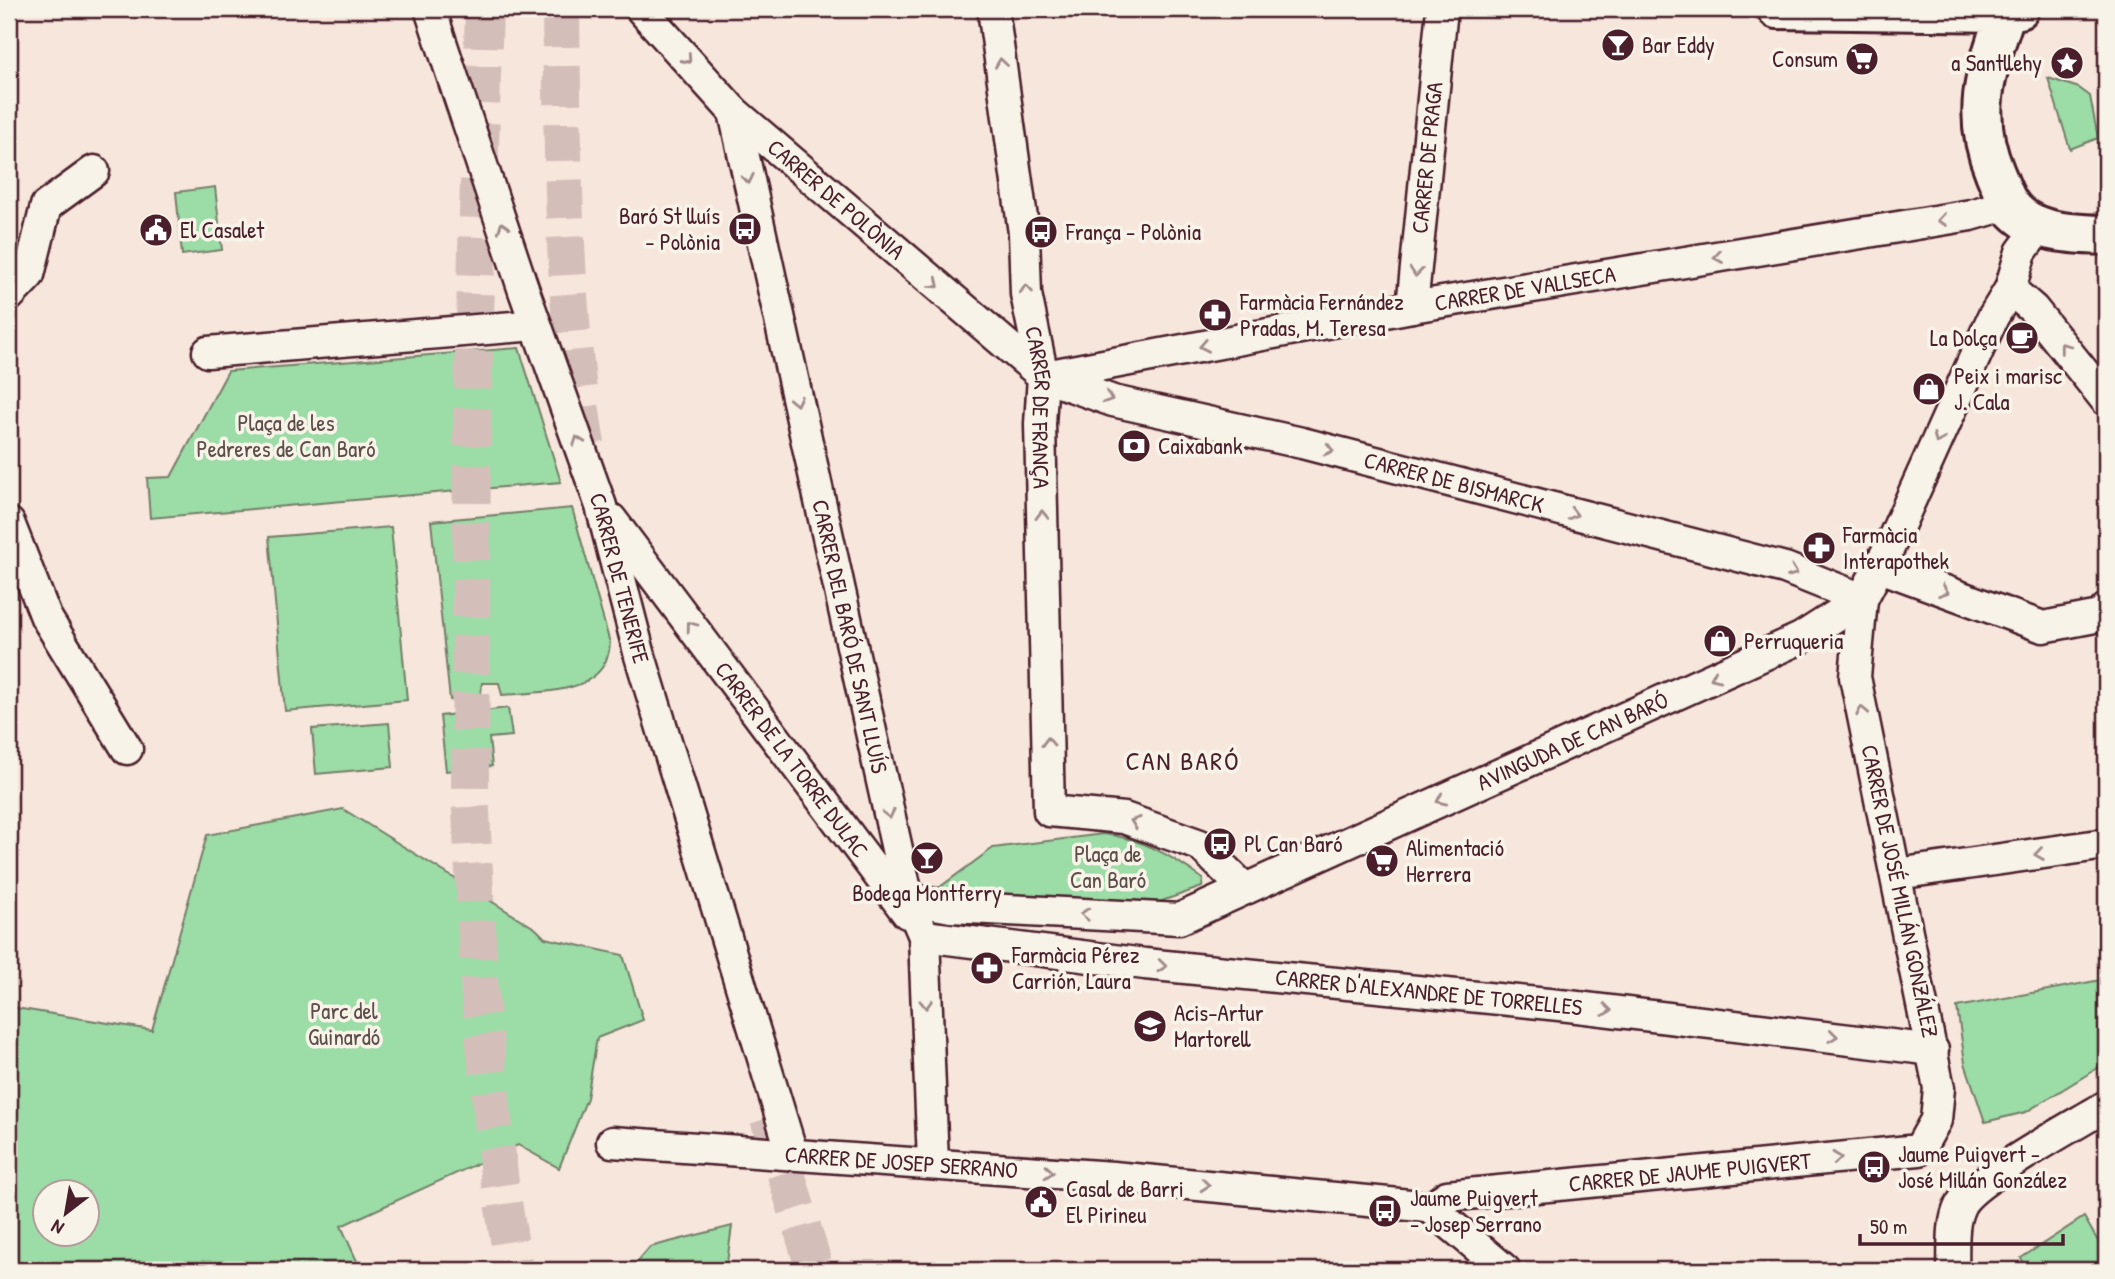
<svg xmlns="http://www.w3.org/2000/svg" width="2115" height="1279" viewBox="0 0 2115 1279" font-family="'Patrick Hand',sans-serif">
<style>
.green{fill:#9cdca6;stroke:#737e68;stroke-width:2;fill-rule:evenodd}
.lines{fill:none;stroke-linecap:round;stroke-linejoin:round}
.primary-tunnel{stroke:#d4beb9;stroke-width:38;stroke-dasharray:38 19;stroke-linecap:butt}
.street-casing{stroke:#4a1f2b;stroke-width:35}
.secondary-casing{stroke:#4a1f2b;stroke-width:44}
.street{stroke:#f7f3e8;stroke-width:30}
.secondary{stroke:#f7f3e8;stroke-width:38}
.oneway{stroke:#a0898a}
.labels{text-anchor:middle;stroke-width:7;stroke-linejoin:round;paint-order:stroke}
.poi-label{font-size:23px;fill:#4a1f2b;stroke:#f7f3e8;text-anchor:start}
.street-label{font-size:23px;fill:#4a1f2b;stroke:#f7f3e8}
.park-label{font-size:23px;fill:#5e4e4a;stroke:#f7f3e8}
.quarter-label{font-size:26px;letter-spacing:2px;fill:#4a1f2b;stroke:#f7f3e8}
</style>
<rect width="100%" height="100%" fill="#f7e6dc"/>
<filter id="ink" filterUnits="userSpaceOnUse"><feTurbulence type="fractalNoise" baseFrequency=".0143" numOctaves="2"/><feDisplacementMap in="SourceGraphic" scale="14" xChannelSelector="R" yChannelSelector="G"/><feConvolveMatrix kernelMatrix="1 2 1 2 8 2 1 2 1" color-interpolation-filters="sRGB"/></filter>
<g filter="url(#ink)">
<!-- green -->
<path class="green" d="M2048 78 2079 88 2090 96 2098 138 2070 149Z
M215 187 222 250 182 255 176 192Z
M519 348 561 482 150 518 147 478 171 477 228 371Z
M572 508 610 643C607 696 543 691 502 695L499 683H482L481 695 450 700 431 521Z
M391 527 407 700 285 711 269 537Z
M508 708 512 736 489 738 492 766 446 771 440 716Z
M389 723 393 767 316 774 312 729Z
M343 809 536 929 545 938 623 955 643 1020 597 1038 587 1098 559 1168 518 1145 341 1226 361 1270H9V1007L152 1030 207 835ZM46 1192H88V1234H46Z
M1103 834C1142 838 1172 856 1203 879L1202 887 1156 903 936 890 993 848Z
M2106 979V1063L2026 1112 1985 1122 1965 1063 1957 1007Z
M2084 1217 2106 1255V1270H2028L2021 1258Z
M732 1226 726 1270H630L650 1247Z"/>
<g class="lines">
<!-- primary-tunnel -->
<path class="primary-tunnel" d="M484 9 472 422 470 790 480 997 500 1184 514 1270
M561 9C563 158 562 309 588 456
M769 1118 815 1270"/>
<defs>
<g id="street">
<path id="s1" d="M430 9 524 291 601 506 640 656 792 1153"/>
<path id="s2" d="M641 9 734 112 1043 376 1113 401 1302 443 1785 568 1862 599"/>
<path id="s3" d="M993 9 1024 233 1026 294 1043 376 1040 424 1049 811 1124 818 1200 845 1245 889"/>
<path id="s4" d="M734 112 908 899 924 936 933 1163"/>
<path d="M2010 289 2033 309 2106 400"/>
<path d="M9 296 29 275 46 206 94 171"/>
<path id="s5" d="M1412 307 1442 9"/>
<path d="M208 352 536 325"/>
<path id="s6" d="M1045 376 1412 307 1971 215 2009 204"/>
<path id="s7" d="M611 519 907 913"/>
<path d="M9 523 46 617 127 749"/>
<path d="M1880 567 2043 627 2100 616 2106 609"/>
<path d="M1897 874 2106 844"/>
<path id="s8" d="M908 899 951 907 1179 919 1801 638 1862 599 1888 550 1993 317 2010 289 2021 252 2040 226"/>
<path id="s9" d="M924 936 1145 964 1569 1006 1933 1050"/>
<path id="s10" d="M612 1142 1113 1177 1410 1205 1431 1208 1505 1270"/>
<path id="s11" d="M1431 1208 1447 1196 1919 1150 1936 1120 1939 1088 1855 677 1862 599"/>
<path d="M1953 1270C1954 1250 1951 1224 1960 1206 1972 1180 2077 1124 2106 1106"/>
</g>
<path id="secondary" d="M1777 9 2006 12 2019 9
M2006 12C1986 71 1970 113 1995 173 1999 182 2003 194 2008 202 2027 234 2074 234 2106 235"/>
</defs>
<!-- street casing -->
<use href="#street" class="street-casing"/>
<!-- secondary casing -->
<use href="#secondary" class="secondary-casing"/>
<!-- street -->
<use href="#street" class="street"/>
<!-- secondary -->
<use href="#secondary" class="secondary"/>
</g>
<!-- one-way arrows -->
<defs><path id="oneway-chevron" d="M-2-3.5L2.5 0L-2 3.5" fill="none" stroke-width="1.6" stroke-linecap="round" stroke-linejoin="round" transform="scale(1.75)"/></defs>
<g class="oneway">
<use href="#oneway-chevron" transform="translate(687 59) rotate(48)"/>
<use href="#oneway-chevron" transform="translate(1001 63) rotate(-98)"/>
<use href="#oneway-chevron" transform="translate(748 179) rotate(78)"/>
<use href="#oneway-chevron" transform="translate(1942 220) rotate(171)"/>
<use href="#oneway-chevron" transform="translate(503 227) rotate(-108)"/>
<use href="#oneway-chevron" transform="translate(1718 257) rotate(171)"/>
<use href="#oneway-chevron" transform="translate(1416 272) rotate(96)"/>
<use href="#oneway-chevron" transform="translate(935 284) rotate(40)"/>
<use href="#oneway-chevron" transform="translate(1026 289) rotate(-95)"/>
<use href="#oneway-chevron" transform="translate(1204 346) rotate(169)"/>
<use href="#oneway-chevron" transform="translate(2064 347) rotate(-128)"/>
<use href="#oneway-chevron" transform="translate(1108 398) rotate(18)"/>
<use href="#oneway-chevron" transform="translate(796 401) rotate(78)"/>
<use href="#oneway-chevron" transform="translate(1938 439) rotate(114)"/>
<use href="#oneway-chevron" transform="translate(578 441) rotate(-110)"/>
<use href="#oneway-chevron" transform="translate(1329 450) rotate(15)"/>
<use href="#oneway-chevron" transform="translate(1573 514) rotate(15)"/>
<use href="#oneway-chevron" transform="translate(1042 515) rotate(-91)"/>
<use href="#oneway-chevron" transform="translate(1793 572) rotate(21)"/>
<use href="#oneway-chevron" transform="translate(1944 591) rotate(20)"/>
<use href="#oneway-chevron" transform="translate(691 626) rotate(-127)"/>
<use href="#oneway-chevron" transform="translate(1715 677) rotate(156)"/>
<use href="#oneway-chevron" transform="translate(1862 711) rotate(-102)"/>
<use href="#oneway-chevron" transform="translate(1048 742) rotate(-91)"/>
<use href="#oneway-chevron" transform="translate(1441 800) rotate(156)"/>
<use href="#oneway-chevron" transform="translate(889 814) rotate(77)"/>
<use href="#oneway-chevron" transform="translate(1135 822) rotate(-161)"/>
<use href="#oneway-chevron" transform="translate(2039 854) rotate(172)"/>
<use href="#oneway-chevron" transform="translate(1085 914) rotate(-177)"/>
<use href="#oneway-chevron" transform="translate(1162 966) rotate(6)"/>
<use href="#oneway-chevron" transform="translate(926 1004) rotate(88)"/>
<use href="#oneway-chevron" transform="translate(1607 1010) rotate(7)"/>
<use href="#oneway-chevron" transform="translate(1833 1036) rotate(7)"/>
<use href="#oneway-chevron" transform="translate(1837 1158) rotate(-6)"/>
<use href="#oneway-chevron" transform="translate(1049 1172) rotate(4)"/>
<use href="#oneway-chevron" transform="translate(1205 1185) rotate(5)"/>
</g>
</g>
<!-- icons -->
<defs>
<symbol id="bar-disc" viewBox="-11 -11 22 22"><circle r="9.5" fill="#4a1f2b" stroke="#f7f3e8"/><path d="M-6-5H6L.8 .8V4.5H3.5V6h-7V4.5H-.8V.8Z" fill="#fff"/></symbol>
<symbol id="supermarket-disc" viewBox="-11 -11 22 22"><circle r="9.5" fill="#4a1f2b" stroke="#f7f3e8"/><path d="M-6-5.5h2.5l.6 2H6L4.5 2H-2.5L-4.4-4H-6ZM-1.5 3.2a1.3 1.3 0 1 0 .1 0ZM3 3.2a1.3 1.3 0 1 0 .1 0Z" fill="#fff"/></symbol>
<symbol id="sight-disc" viewBox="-11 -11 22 22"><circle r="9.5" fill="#4a1f2b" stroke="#f7f3e8"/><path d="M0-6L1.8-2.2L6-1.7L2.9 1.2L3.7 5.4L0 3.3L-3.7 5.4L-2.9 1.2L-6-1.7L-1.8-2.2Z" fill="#fff"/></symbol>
<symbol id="bus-disc" viewBox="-11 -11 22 22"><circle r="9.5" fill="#4a1f2b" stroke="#f7f3e8"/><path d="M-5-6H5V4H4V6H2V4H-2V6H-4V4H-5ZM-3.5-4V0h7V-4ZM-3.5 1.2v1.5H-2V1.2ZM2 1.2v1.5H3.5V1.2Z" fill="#fff"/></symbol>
<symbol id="civic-disc" viewBox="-11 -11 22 22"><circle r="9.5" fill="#4a1f2b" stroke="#f7f3e8"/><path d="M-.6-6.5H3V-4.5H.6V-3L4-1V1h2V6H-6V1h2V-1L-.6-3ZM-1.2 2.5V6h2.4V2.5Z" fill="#fff"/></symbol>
<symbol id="pharmacy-disc" viewBox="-11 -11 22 22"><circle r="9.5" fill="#4a1f2b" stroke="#f7f3e8"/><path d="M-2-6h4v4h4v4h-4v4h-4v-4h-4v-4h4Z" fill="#fff"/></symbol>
<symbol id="cafe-disc" viewBox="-11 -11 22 22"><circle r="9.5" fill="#4a1f2b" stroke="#f7f3e8"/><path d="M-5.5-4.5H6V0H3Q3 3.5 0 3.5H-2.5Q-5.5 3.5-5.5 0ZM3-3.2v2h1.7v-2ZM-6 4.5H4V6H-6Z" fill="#fff"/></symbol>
<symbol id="shop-disc" viewBox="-11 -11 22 22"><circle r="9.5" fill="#4a1f2b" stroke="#f7f3e8"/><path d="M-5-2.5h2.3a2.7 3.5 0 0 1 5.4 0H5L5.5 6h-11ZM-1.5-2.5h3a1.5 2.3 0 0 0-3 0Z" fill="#fff"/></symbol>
<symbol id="bank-disc" viewBox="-11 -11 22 22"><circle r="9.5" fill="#4a1f2b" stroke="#f7f3e8"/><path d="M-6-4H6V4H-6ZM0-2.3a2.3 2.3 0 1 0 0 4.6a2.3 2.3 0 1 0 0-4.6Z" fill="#fff"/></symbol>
<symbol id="school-disc" viewBox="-11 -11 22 22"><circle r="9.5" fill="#4a1f2b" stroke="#f7f3e8"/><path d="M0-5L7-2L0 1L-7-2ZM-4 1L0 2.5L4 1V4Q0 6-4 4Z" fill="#fff"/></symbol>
</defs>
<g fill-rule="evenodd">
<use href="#bar-disc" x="1599" y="26" width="38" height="38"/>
<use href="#supermarket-disc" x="1843" y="40" width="38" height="38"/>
<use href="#sight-disc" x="2048" y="44" width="38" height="38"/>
<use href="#bus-disc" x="726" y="210" width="38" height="38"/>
<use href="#civic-disc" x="137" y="211" width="38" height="38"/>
<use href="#bus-disc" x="1022" y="213" width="38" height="38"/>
<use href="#pharmacy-disc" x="1196" y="296" width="38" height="38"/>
<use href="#cafe-disc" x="2003" y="319" width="38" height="38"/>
<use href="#shop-disc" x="1910" y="370" width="38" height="38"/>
<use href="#bank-disc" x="1115" y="427" width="38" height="38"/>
<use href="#pharmacy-disc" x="1800" y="529" width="38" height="38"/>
<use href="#shop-disc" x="1701" y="622" width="38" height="38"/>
<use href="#bus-disc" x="1201" y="825" width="38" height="38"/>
<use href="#bar-disc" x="908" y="839" width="38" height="38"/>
<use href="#supermarket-disc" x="1363" y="842" width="38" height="38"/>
<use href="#pharmacy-disc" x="968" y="949" width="38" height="38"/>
<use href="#school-disc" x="1131" y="1007" width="38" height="38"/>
<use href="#bus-disc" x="1855" y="1148" width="38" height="38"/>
<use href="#civic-disc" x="1022" y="1183" width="38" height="38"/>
<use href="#bus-disc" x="1366" y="1192" width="38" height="38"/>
</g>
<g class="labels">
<!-- poi labels -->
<g class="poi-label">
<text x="1642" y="53">Bar Eddy</text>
<text x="1838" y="67" text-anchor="end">Consum</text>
<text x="2042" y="71" text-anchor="end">a Santllehy</text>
<text x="720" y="224" text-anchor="end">Baró St lluís<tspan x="720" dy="26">- Polònia</tspan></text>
<text x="180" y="238">El Casalet</text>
<text x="1066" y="240">França - Polònia</text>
<text x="1240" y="310">Farmàcia Fernández<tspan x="1240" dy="26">Pradas, M. Teresa</tspan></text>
<text x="1997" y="346" text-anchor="end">La Dolça</text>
<text x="1954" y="384">Peix i marisc<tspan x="1954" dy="26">J. Cala</tspan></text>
<text x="1158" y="454">Caixabank</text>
<text x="1843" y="543">Farmàcia<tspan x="1843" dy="26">Interapothek</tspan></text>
<text x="1744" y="649">Perruqueria</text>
<text x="1244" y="852">Pl Can Baró</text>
<text x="1406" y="856">Alimentació<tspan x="1406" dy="26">Herrera</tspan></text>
<text x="927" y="901" text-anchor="middle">Bodega Montferry</text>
<text x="1012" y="963">Farmàcia Pérez<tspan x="1012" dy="26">Carrión, Laura</tspan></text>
<text x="1174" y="1021">Acis-Artur<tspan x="1174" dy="26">Martorell</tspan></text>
<text x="1898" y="1162">Jaume Puigvert -<tspan x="1898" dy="26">José Millán González</tspan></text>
<text x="1066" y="1197">Casal de Barri<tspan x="1066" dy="26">El Pirineu</tspan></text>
<text x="1410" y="1206">Jaume Puigvert<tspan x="1410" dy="26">- Josep Serrano</tspan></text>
</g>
<!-- street labels -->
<g class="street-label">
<text dy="8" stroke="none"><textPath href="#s5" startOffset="150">CARRER DE PRAGA</textPath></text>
<text dy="8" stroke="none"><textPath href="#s2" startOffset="273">CARRER DE POLÒNIA</textPath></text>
<text dy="8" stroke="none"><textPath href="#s6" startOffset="488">CARRER DE VALLSECA</textPath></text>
<text dy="8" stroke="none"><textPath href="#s3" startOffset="402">CARRER DE FRANÇA</textPath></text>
<text dy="8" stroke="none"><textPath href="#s2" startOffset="970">CARRER DE BISMARCK</textPath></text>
<text dy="8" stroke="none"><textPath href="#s1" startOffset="600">CARRER DE TENERIFE</textPath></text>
<text dy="8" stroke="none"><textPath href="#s4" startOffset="537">CARRER DEL BARÓ DE SANT LLUÍS</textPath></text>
<text dy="8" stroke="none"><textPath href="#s8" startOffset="704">AVINGUDA DE CAN BARÓ</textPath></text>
<text dy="8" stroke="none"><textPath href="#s7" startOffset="301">CARRER DE LA TORRE DULAC</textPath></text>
<text transform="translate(1900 891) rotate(78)" y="8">CARRER DE JOSÉ MILLÁN GONZÁLEZ</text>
<text dy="8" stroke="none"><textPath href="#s9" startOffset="508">CARRER D'ALEXANDRE DE TORRELLES</textPath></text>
<text dy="8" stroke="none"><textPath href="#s10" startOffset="290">CARRER DE JOSEP SERRANO</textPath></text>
<text dy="8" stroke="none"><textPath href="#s11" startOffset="264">CARRER DE JAUME PUIGVERT</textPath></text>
</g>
<!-- park labels -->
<g class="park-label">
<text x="286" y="431">Plaça de les<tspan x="286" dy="26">Pedreres de Can Baró</tspan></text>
<text x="1108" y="862">Plaça de<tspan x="1108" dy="26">Can Baró</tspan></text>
<text x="344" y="1019">Parc del<tspan x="344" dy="26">Guinardó</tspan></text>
</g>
<!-- quarter labels -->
<g class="quarter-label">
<text x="1183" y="770">CAN BARÓ</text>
</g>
</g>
<!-- margin -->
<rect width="2115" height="1279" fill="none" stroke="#f7f3e8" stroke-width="35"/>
<rect x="18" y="18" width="2080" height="1244" fill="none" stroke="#4a1f2b" stroke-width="2.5" filter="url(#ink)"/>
<!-- north arrow -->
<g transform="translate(66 1213) rotate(211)"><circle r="33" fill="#f7f3e8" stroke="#b29e9c" stroke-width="2"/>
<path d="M0-5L12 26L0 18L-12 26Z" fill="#4a1f2b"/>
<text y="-10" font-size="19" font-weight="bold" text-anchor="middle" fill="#4a1f2b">N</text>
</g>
<!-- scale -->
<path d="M1860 1234v10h203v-10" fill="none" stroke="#4a1f2b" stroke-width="3.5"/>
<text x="1870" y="1234" font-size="21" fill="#4a1f2b" stroke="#f7f3e8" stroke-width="5" paint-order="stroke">50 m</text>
</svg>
